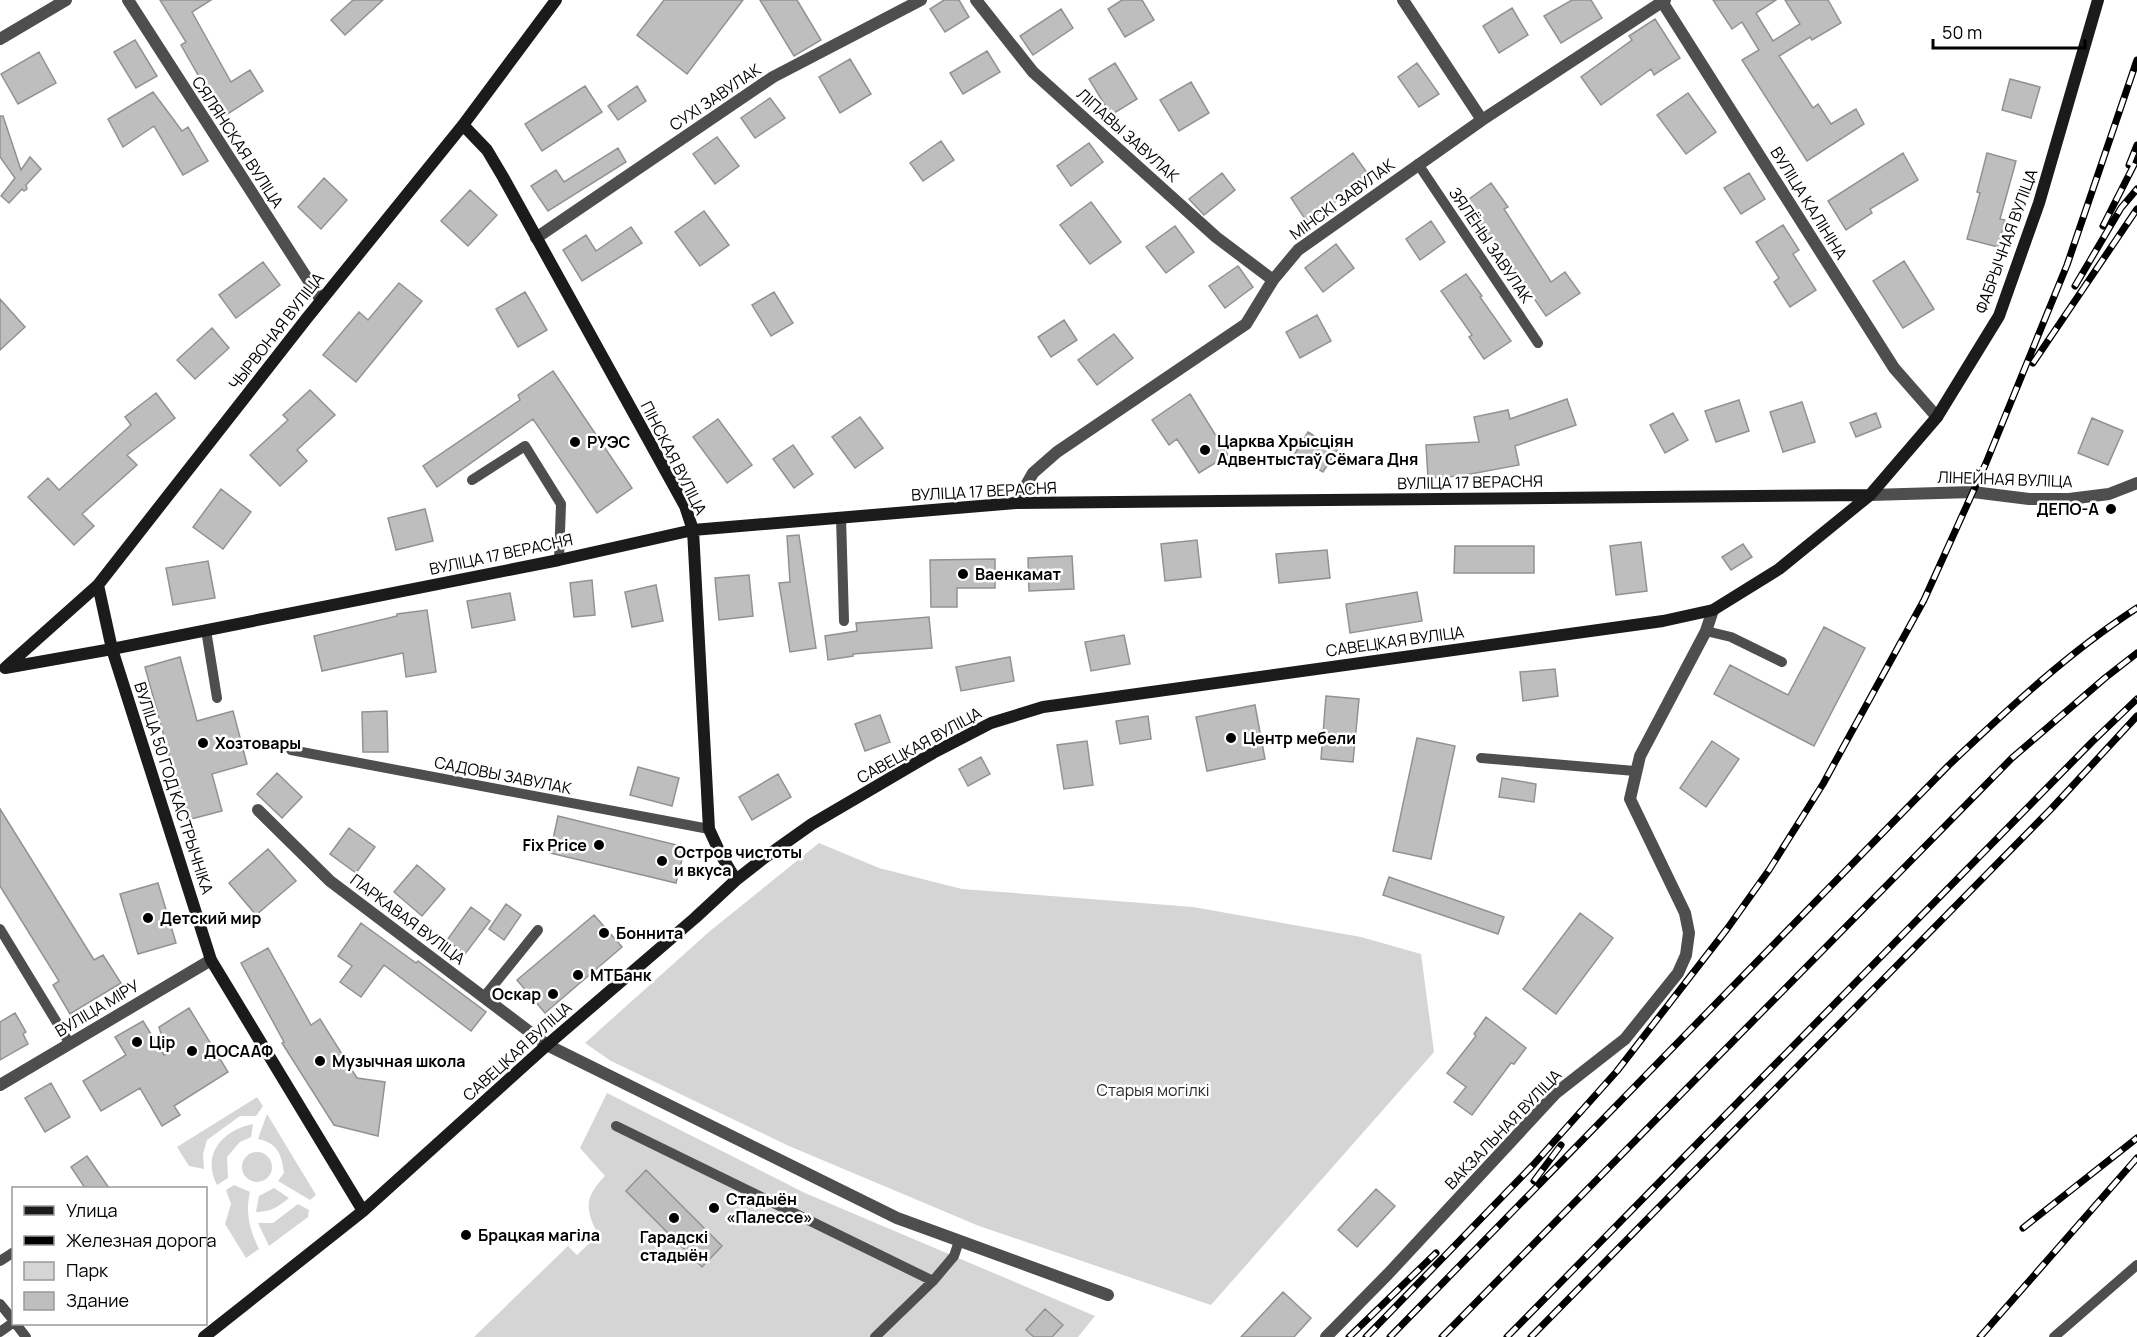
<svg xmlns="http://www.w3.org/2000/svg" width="2137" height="1337" viewBox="0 0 2137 1337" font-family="Manrope,sans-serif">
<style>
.green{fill:#d5d5d5}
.building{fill:#bebebe;stroke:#929292;stroke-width:1.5}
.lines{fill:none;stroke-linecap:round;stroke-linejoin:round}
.lane{stroke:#4e4e4e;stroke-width:10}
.street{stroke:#4e4e4e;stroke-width:12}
.secondary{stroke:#1b1b1b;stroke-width:12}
.rail-casing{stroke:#000;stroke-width:7}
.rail{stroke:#fff;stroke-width:4.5;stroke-dasharray:14;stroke-linecap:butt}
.poi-dot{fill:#000;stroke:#fff;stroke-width:2}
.labels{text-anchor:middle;stroke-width:5;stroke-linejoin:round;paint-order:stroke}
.street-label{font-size:16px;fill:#000;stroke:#fff}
.poi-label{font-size:16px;font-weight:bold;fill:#000;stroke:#fff;text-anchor:start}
.park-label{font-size:16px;fill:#2c2c2c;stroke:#fff}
</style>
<rect width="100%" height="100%" fill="#fff"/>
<!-- green -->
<path class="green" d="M819 843 879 868 962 889 1193 907 1361 937 1421 954 1434 1052 1211 1305 979 1226 789 1146 611 1061 585 1043 710 931Z
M607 1093 805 1193 1095 1316 1078 1337H474L568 1246 577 1255 598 1235C585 1208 584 1198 605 1176L580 1148Z
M257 1097 263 1106 256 1116H240L207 1140 203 1154 204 1169 189 1166 177 1147Z
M267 1114 316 1195 310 1200 278 1181 284 1173C282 1154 277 1143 258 1139Z
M253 1124 251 1137 240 1142 227 1157 228 1178 217 1185C201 1154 223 1130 253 1124Z
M242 1167a15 15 0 1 1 30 0a15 15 0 1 1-30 0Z
M234 1185 250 1192C245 1213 250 1230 259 1249L246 1258 225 1224 231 1204 226 1190Z
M274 1188 289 1198C278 1207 270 1212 256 1212L259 1196Z
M298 1204 309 1210 308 1217 269 1246 258 1223H273Z"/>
<!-- building -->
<path class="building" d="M160 0H211L192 12 231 82 250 70 263 91 226 115 197 73 181 45 186 42Z
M353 0H383L345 35 331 20Z
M664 0H743L687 74 637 35Z
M760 0H797L821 40 794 56Z
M944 0H959L969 17 945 32 930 9Z
M1122 0H1142L1154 20 1125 37 1108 9Z
M1572 0H1591L1602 18 1561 43 1544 16Z
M1713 0H1776L1756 13 1773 41 1800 24 1785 0H1828L1841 23 1812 40 1810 37 1779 56 1813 108 1818 104 1831 124 1856 109 1864 124 1807 161 1742 60 1759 50 1742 22 1732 29Z
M1512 8 1528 35 1499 53 1483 26Z
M1061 9 1073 28 1033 55 1020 36Z
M1655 19 1680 58 1654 75 1651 69 1601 105 1581 77 1632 40 1629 36Z
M135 40 157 76 136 88 114 52Z
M987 51 1000 72 963 94 950 73Z
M39 52 56 83 18 104 1 74Z
M850 59 871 94 840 113 819 77Z
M1115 63 1137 99 1111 115 1089 79Z
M1417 63 1439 94 1419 107 1398 77Z
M2010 79 2040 87 2031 118 2002 110Z
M1191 82 1209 113 1179 131 1160 100Z
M585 86 602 112 542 151 525 124Z
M637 86 646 101 618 120 608 106Z
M153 92 182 131 188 127 208 161 183 175 154 126 123 147 108 119Z
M1688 93 1716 132 1686 154 1657 115Z
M770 98 785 118 755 138 741 118Z
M0 116H3L21 170 30 157 41 169 26 185 27 189 24 191 22 189 9 203 1 196 15 178 0 157Z
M717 137 739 166 715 184 693 154Z
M941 141 954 160 923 181 910 163Z
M1089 143 1103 162 1071 186 1057 166Z
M618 148 626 162 548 211 531 186 556 170 564 182Z
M1353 153 1370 177 1307 222 1291 198Z
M1903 153 1918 180 1870 209 1872 213 1846 230 1828 201Z
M1987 153 2016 161 2000 219 2005 220 1998 247 1967 239 1980 193 1977 192Z
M1222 173 1235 190 1204 215 1189 199Z
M1749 173 1765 199 1741 214 1724 188Z
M324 178 347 200 321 229 298 207Z
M1491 183 1508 207 1504 209 1551 282 1565 272 1580 293 1546 316 1518 275 1512 279 1491 247 1495 245 1465 202Z
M470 190 497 215 468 246 441 221Z
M1091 202 1121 242 1090 264 1060 225Z
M704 211 729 245 700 266 675 232Z
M1431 221 1445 242 1420 260 1406 239Z
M1783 225 1799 250 1793 254 1816 290 1790 307 1774 282 1779 278 1756 242Z
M1175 226 1194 252 1166 273 1146 247Z
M631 227 642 243 582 281 563 250 586 235 596 251Z
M1336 244 1354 268 1323 292 1305 268Z
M1904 261 1934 309 1903 328 1873 281Z
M263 262 280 285 236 318 219 295Z
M1238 266 1253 287 1225 308 1209 286Z
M1466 274 1482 296 1480 297 1511 341 1484 359 1469 337 1472 335 1441 291Z
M399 283 422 301 356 382 323 355 359 312 368 320Z
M525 292 547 330 518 347 496 309Z
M774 292 793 323 771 336 752 305Z
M0 299 25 327 0 350Z
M1317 315 1331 341 1300 358 1286 332Z
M1064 320 1077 340 1051 357 1038 337Z
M212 328 229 348 195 379 177 360Z
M1114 334 1133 358 1097 385 1078 360Z
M553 371 632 488 597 513 533 419 437 487 423 466 520 400 518 395Z
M310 390 335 415 297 450 307 461 280 486 250 455 288 420 283 415Z
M156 393 175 418 127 455 137 465 82 514 94 526 74 545 28 497 48 478 59 490 131 425 125 417Z
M1190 394 1228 455 1199 473 1177 439 1169 445 1152 420Z
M1567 399 1576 425 1515 446 1519 465 1460 476 1428 478 1426 445 1479 442 1474 417 1508 410 1510 419Z
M1739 400 1749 431 1716 442 1705 411Z
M1802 402 1815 442 1783 452 1770 412Z
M1673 413 1688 440 1665 453 1650 425Z
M1876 413 1881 427 1856 437 1850 423Z
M860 417 883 448 855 468 832 437Z
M2092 418 2123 431 2108 465 2078 453Z
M718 419 752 465 727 483 693 437Z
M1308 432 1337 450 1323 472 1294 455Z
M793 445 813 474 794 488 773 459Z
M221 489 251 512 223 549 193 527Z
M425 509 433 541 396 550 388 518Z
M799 535 816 648 790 652 779 583 790 582 787 536Z
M1197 540 1201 577 1165 581 1161 544Z
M1641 542 1647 591 1616 595 1610 546Z
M1743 544 1752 557 1731 570 1722 557Z
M1455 546H1534V573H1454Z
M1327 550 1330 578 1279 583 1276 554Z
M1072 556 1074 589 1029 591 1028 558Z
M995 559V588H957V607H931L930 560Z
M208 561 215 598 173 605 166 568Z
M749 575 753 616 719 620 715 578Z
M592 580 595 615 574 617 570 583Z
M656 585 663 621 632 627 625 592Z
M1417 592 1422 621 1350 633 1346 604Z
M510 593 515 620 472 628 467 601Z
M427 610 436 672 406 677 403 653 322 671 314 636 397 616V614Z
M929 617 932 648 853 654V656L828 660 825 636 857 631 856 623Z
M1824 627 1865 648 1814 746 1714 694 1730 665 1788 695Z
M1124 635 1130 664 1091 671 1085 642Z
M180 657 197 721 233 711 247 764 212 774 222 811 187 820 145 667Z
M1010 657 1014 681 961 691 956 667Z
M1555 669 1558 696 1523 701 1520 672Z
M1326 696 1359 699 1353 762 1321 759Z
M1255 705 1265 759 1207 771 1196 717Z
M387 711 388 752H363L362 712Z
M880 715 890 742 865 751 855 724Z
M1148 716 1151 739 1120 744 1116 721Z
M1417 738 1455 746 1431 859 1393 851Z
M1087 741 1093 785 1064 789 1057 745Z
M1712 741 1739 759 1706 807 1680 788Z
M981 757 990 774 968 786 959 769Z
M638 767 679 778 672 806 630 795Z
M277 773 302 797 282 818 257 794Z
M778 774 791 797 752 820 739 797Z
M1502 778 1536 784 1534 802 1499 797Z
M0 809 94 960 103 955 121 983 70 1014 53 985 59 981 0 886Z
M558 816 685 847 676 883 550 853Z
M349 828 375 847 356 873 330 854Z
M268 849 296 881 256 915 229 883Z
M417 865 445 889 422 916 394 892Z
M1389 877 1504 917 1498 934 1383 895Z
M158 883 176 943 138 954 120 894Z
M506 904 521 915 504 940 489 929Z
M471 907 490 921 465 954 447 940Z
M1580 913 1613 938 1556 1014 1523 989Z
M594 915 622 947 545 1013 517 980Z
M361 923 416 963 418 961 486 1012 471 1031 384 965 361 997 340 982 352 966 338 956Z
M268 948 311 1025 320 1019 357 1078 385 1082 378 1136 334 1125 282 1043 284 1042 241 963Z
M189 1008 228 1072 174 1106 180 1115 162 1126 140 1088 101 1111 83 1081 126 1055 115 1037 143 1021 164 1055 167 1054 159 1027Z
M15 1013 26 1032 23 1034 28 1044 0 1060V1022Z
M1486 1017 1526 1048 1514 1064 1511 1063 1472 1115 1454 1102 1466 1087 1447 1073 1476 1036 1474 1034Z
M51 1083 70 1117 45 1132 25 1098Z
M87 1156 109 1188H85L71 1167Z
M646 1170 722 1246 702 1267 626 1191Z
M1376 1189 1395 1206 1357 1247 1338 1230Z
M1283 1292 1311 1318 1294 1337H1241Z
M1045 1309 1063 1325 1052 1337H1034L1026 1330Z"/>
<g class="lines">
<!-- lane -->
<path class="lane" d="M1418 164 1538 343
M472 480 525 446 561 504 559 560
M841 517 844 621
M206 630 217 698
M1706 631 1731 637 1782 662
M291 750 709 829
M1481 758 1635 771
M0 929 70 1044
M484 997 538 930
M616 1126 933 1281 954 1256 959 1241
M0 1261 14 1252
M0 1304 14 1321
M16 1324 26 1337
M0 1332 14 1322
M875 1337 933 1281
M2054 1337 2137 1265"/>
<!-- street -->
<path class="street" d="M128 0 321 300
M976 0 1033 72 1216 237 1273 280
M1403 0 1482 120
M1661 0 1894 368 1937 417
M0 39 66 0
M536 238 773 77 921 0
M1870 495 1973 492 2029 499H2069L2109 494 2137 483
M1016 503 1033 473 1057 452 1246 324 1273 280 1298 250 1482 120 1665 0
M258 810 330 881 547 1045 897 1218 1108 1295
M0 1085 211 960
M1326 1337 1388 1274 1556 1093 1625 1039 1678 973 1686 955 1689 933 1685 913 1630 799 1640 756 1706 631 1713 610"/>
<!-- secondary -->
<path class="secondary" d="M463 125 487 150 503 177 685 506 693 530 709 829 721 855 736 880
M98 585 112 649 211 960 363 1211
M6 667 98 585 307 318 463 125 556 0
M5 668 112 649 559 560 693 530 1016 503 1870 495
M204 1337 363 1211 547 1045 695 918 736 880 764 858 812 824 933 753 991 723 1043 707 1663 621 1713 610 1779 569 1870 495 1937 417 1999 316 2039 203 2098 0"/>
<defs>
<path id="rail" d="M2129 165 2137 145
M2103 226 2137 159
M2075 286 2121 208 2137 189
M2033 363 2137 209
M1534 1181 1561 1145
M2023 1228 2137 1138
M1349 1337 1436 1253
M1366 1337 1534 1164 1617 1071 1727 929 1769 870 1823 784 1924 600 1986 463 2067 265 2137 60
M1390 1337 1949 765C2008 709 2069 652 2137 608
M1442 1337 2012 758 2105 678 2137 653
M1507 1337 2092 742 2137 699
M1531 1337 2052 808 2137 716
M1980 1337 2137 1158"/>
</defs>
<!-- rail casing -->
<use href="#rail" class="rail-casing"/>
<!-- rail -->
<use href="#rail" class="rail"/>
</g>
<!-- markers -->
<g class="poi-dot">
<circle cx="575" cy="442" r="6"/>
<circle cx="1205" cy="450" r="6"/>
<circle cx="2111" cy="509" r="6"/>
<circle cx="963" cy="574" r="6"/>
<circle cx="1231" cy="738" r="6"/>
<circle cx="203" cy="743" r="6"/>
<circle cx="599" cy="845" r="6"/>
<circle cx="662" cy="861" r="6"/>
<circle cx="148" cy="918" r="6"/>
<circle cx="604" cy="933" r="6"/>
<circle cx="578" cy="975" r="6"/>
<circle cx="553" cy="994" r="6"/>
<circle cx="137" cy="1042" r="6"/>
<circle cx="192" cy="1051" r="6"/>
<circle cx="320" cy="1061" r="6"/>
<circle cx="714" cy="1208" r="6"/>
<circle cx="674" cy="1218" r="6"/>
<circle cx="466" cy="1235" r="6"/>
</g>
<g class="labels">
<!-- street labels -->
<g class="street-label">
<text transform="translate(715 97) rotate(-34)" y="6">СУХІ ЗАВУЛАК</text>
<text transform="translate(1128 135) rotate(42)" y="6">ЛІПАВЫ ЗАВУЛАК</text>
<text transform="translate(238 142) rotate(57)" y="6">СЯЛЯНСКАЯ ВУЛІЦА</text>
<text transform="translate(1342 199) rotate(-36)" y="6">МІНСКІ ЗАВУЛАК</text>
<text transform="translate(1809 203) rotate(58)" y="6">ВУЛІЦА КАЛІНІНА</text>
<text transform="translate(2006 241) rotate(-70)" y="6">ФАБРЫЧНАЯ ВУЛІЦА</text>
<text transform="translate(1491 245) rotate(56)" y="6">ЗЯЛЁНЫ ЗАВУЛАК</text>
<text transform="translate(276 331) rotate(-52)" y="6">ЧЫРВОНАЯ ВУЛІЦА</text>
<text transform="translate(674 458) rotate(63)" y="6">ПІНСКАЯ ВУЛІЦА</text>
<text transform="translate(2005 479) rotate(2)" y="6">ЛІНЕЙНАЯ ВУЛІЦА</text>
<text transform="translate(1470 482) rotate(-1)" y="6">ВУЛІЦА 17 ВЕРАСНЯ</text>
<text transform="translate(984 491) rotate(-3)" y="6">ВУЛІЦА 17 ВЕРАСНЯ</text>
<text transform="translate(501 554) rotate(-12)" y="6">ВУЛІЦА 17 ВЕРАСНЯ</text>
<text transform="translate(1395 641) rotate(-8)" y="6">САВЕЦКАЯ ВУЛІЦА</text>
<text transform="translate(919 745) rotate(-29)" y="6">САВЕЦКАЯ ВУЛІЦА</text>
<text transform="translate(503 775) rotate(11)" y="6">САДОВЫ ЗАВУЛАК</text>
<text transform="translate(174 788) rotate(72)" y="6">ВУЛІЦА 50 ГОД КАСТРЫЧНІКА</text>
<text transform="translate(408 919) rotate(37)" y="6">ПАРКАВАЯ ВУЛІЦА</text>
<text transform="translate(97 1008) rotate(-31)" y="6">ВУЛІЦА МІРУ</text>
<text transform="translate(517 1051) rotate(-42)" y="6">САВЕЦКАЯ ВУЛІЦА</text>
<text transform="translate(1503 1129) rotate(-46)" y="6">ВАКЗАЛЬНАЯ ВУЛІЦА</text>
</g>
<!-- poi labels -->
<g class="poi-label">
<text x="1217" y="447">Царква Хрысціян<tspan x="1217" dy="18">Адвентыстаў Сёмага Дня</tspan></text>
<text x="587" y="448">РУЭС</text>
<text x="2099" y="515" text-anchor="end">ДЕПО-А</text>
<text x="975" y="580">Ваенкамат</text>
<text x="1243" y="744">Центр мебели</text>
<text x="215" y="749">Хозтовары</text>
<text x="587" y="851" text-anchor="end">Fix Price</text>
<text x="674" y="858">Остров чистоты<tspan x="674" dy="18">и вкуса</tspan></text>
<text x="160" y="924">Детский мир</text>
<text x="616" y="939">Боннита</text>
<text x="590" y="981">МТБанк</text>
<text x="541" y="1000" text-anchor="end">Оскар</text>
<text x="149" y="1048">Цір</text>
<text x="204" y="1057">ДОСААФ</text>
<text x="332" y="1067">Музычная школа</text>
<text x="726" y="1205">Стадыён<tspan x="726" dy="18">«Палессе»</tspan></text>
<text x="478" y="1241">Брацкая магіла</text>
<text x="674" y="1243" text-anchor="middle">Гарадскі<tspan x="674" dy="18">стадыён</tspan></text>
</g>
<!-- park labels -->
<g class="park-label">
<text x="1153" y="1096">Старыя могілкі</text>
</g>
</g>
<!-- legend -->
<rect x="12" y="1187" width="195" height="138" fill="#ffffff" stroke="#999999" stroke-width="1.5"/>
<rect x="24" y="1206" width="30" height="9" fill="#1b1b1b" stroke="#999999" stroke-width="1.5"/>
<text x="66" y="1217" font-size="18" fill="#000000">Улица</text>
<rect x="24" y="1236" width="30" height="9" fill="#000000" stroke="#999999" stroke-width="1.5"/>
<text x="66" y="1247" font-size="18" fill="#000000">Железная дорога</text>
<rect x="24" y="1262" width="30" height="18" fill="#d5d5d5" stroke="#999999" stroke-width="1.5"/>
<text x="66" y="1277" font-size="18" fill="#000000">Парк</text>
<rect x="24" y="1292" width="30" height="18" fill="#bebebe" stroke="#999999" stroke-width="1.5"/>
<text x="66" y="1307" font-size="18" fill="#000000">Здание</text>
<!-- scale -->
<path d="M1933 39v9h152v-9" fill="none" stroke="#000000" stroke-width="3"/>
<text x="1942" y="39" font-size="18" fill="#000000" stroke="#ffffff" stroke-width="4.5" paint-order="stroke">50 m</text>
</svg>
